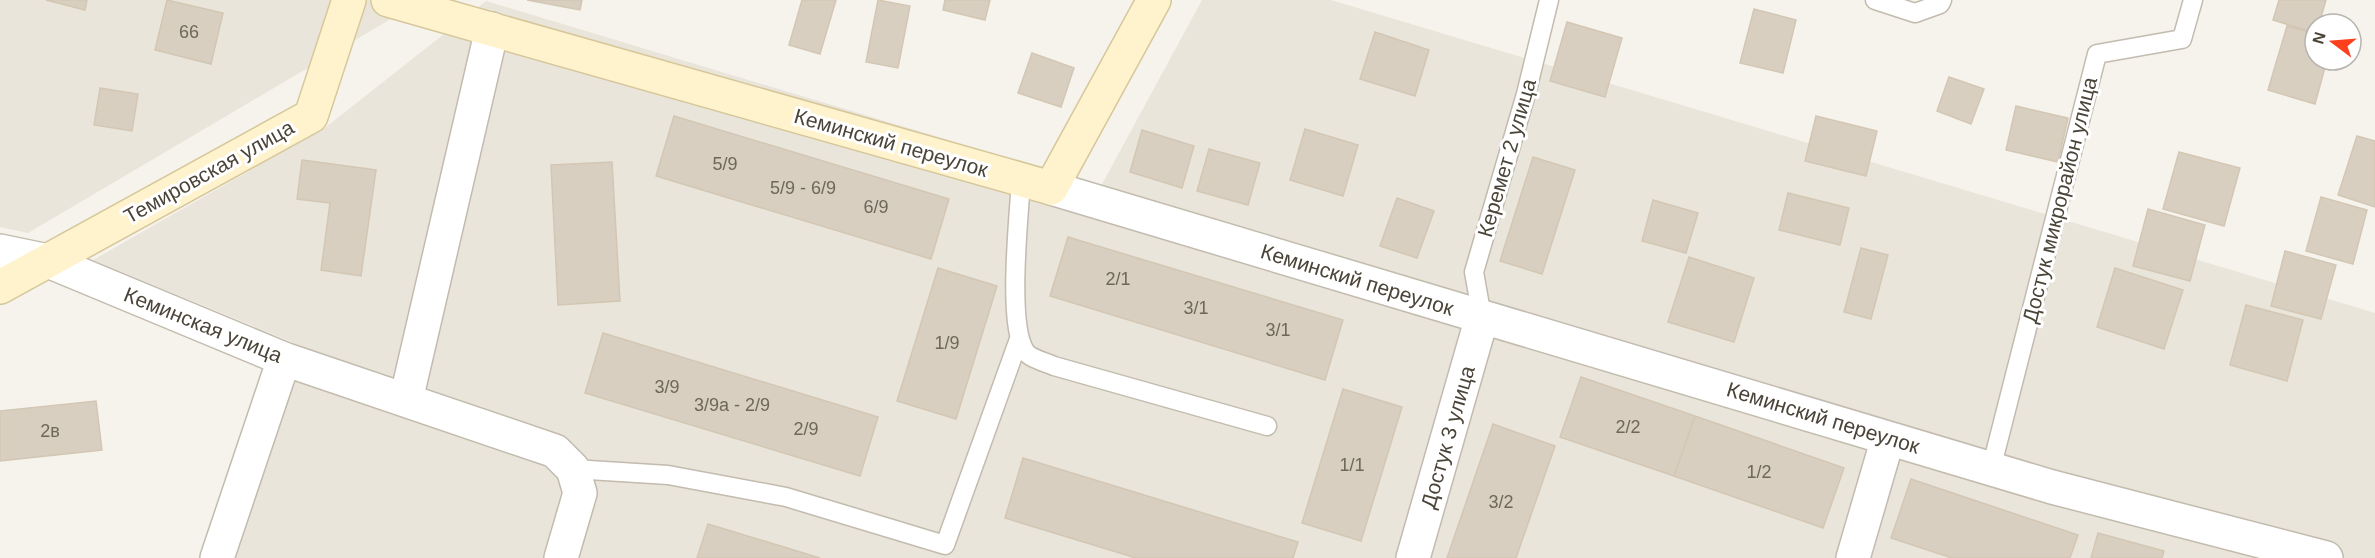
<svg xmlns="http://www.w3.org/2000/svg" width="2375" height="558" viewBox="0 0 2375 558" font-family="Helvetica,sans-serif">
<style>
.residential{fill:#eae5da}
.building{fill:#d8cfc1;stroke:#d3c7b4;stroke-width:1.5}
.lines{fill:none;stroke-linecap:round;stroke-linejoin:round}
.lane-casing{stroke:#c2bbae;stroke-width:21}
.street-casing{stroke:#c2bbae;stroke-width:36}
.secondary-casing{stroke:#d6c79b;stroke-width:36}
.lane{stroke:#fff;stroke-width:18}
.street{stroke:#fff;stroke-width:33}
.secondary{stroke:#fff3cd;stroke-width:33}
.labels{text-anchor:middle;stroke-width:6;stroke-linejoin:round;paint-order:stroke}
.number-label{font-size:18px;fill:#6e675b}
.street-label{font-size:21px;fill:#4b4439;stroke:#fff}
</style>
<rect width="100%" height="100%" fill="#f6f3ec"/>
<!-- residential -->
<path class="residential" d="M0 0H423L28 233 0 227Z
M1202 0H1331L2375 313V558H232L299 345 93 260 326 127 486 1 1101 186Z"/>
<!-- building -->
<path class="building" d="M46 0H87L85 10Z
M167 0 223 13 211 64 155 50Z
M527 0H582L580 10Z
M802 0H836L820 54 789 45Z
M878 0 910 6 898 68 866 62Z
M945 0H990L985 20 943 10Z
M2279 0H2326L2319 24H2315V33L2273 20Z
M1754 9 1796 20 1783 73 1740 63Z
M1567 22 1622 38 1605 97 1550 81Z
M2287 26 2315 34V60H2327L2315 104 2268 90Z
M1375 32 1429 50 1415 96 1360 79Z
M1032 53 1074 68 1061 107 1018 93Z
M1949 77 1984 89 1971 124 1937 111Z
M100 88 138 94 132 131 94 125Z
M2016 106 2068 118 2058 162 2006 150Z
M674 116 949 199 931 259 656 176Z
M1816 116 1877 131 1866 176 1805 161Z
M1305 129 1358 145 1343 196 1290 180Z
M1142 130 1194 146 1182 188 1130 172Z
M2357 136 2375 141V207L2338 195Z
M1209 149 1260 163 1248 205 1197 191Z
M2179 152 2240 168 2224 226 2163 209Z
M1533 157 1575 170 1542 274 1500 261Z
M302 160 376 170 361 276 321 270 330 203 297 199Z
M612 162 620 301 558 305 551 165Z
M1788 193 1849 208 1840 245 1779 230Z
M2321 197 2367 210 2353 264 2306 251Z
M1397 198 1434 211 1417 258 1380 246Z
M1653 200 1698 213 1686 253 1642 241Z
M2148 209 2205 225 2190 281 2133 266Z
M1068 237 1343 320 1325 380 1050 296Z
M1861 248 1888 255 1871 319 1844 312Z
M2285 251 2336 265 2321 319 2271 306Z
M1689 257 1754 278 1734 342 1668 322Z
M938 268 997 286 956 419 897 401Z
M2115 268 2183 290 2164 349 2097 327Z
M2246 305 2303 320 2287 381 2230 365Z
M603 333 878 417 860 476 585 393Z
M1581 377 1695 416 1674 476 1560 437Z
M1343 389 1402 407 1361 541 1302 523Z
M96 401 102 450 0 461V411Z
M1695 416 1844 468 1823 528 1674 476Z
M1493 424 1555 446 1516 558H1447Z
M1023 458 1298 542 1293 558H1136L1005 518Z
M1911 479 2078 535 2070 558H1952L1891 538Z
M708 524 820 558H697Z
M2098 533 2164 551 2162 558H2091Z"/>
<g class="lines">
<defs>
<path id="lane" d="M1875 0 1915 13 1940 4 1942 0
M1021 180C1019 217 1007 323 1025 351 1030 359 1046 362 1054 366L1267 426
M1482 317 1474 272 1526 94 1549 0
M573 469 668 475 786 497 945 545 1019 339
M1991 469 2097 54 2182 39 2193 0"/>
<path id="street" d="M1051 188 2052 487 2326 558
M0 251 48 261 284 359 555 451 573 469 580 493 561 558
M406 400 492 29
M217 558 284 359
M1413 558 1482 317
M1853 558 1888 438"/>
<path id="secondary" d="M388 0 1051 188 1154 0
M0 287 311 116 349 0"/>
</defs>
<!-- lane casing -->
<use href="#lane" class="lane-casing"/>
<!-- street casing -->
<use href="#street" class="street-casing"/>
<!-- secondary casing -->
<use href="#secondary" class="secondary-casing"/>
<!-- lane -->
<use href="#lane" class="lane"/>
<!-- street -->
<use href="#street" class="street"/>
<!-- secondary -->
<use href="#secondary" class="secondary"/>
</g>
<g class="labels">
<!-- number labels -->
<g class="number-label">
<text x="189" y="38">66</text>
<text x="725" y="170">5/9</text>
<text x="803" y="194">5/9 - 6/9</text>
<text x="876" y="213">6/9</text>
<text x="1118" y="285">2/1</text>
<text x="1196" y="314">3/1</text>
<text x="1278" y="336">3/1</text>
<text x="947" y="349">1/9</text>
<text x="667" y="393">3/9</text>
<text x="732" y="411">3/9а - 2/9</text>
<text x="1628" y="433">2/2</text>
<text x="806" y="435">2/9</text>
<text x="50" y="437">2в</text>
<text x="1352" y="471">1/1</text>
<text x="1759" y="478">1/2</text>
<text x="1501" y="508">3/2</text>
</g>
<!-- street labels -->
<g class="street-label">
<text transform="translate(891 143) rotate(16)" y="7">Кеминский переулок</text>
<text transform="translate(1507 158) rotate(-74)" y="7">Керемет 2 улица</text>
<text transform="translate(209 172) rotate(-29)" y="7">Темировская улица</text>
<text transform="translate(2060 200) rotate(-76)" y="7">Достук микрорайон улица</text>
<text transform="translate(1357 280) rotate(17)" y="7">Кеминский переулок</text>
<text transform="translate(203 325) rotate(22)" y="7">Кеминская улица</text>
<text transform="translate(1823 418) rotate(17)" y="7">Кеминский переулок</text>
<text transform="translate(1448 437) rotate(-74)" y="7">Достук 3 улица</text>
</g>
</g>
<!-- north arrow -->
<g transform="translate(2333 42) rotate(286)"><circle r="28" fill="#ffffff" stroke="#b7b4b0" stroke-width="1.5"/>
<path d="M0-4.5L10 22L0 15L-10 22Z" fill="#fc3f1d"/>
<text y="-9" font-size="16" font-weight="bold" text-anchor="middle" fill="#4b4439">N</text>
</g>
</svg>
